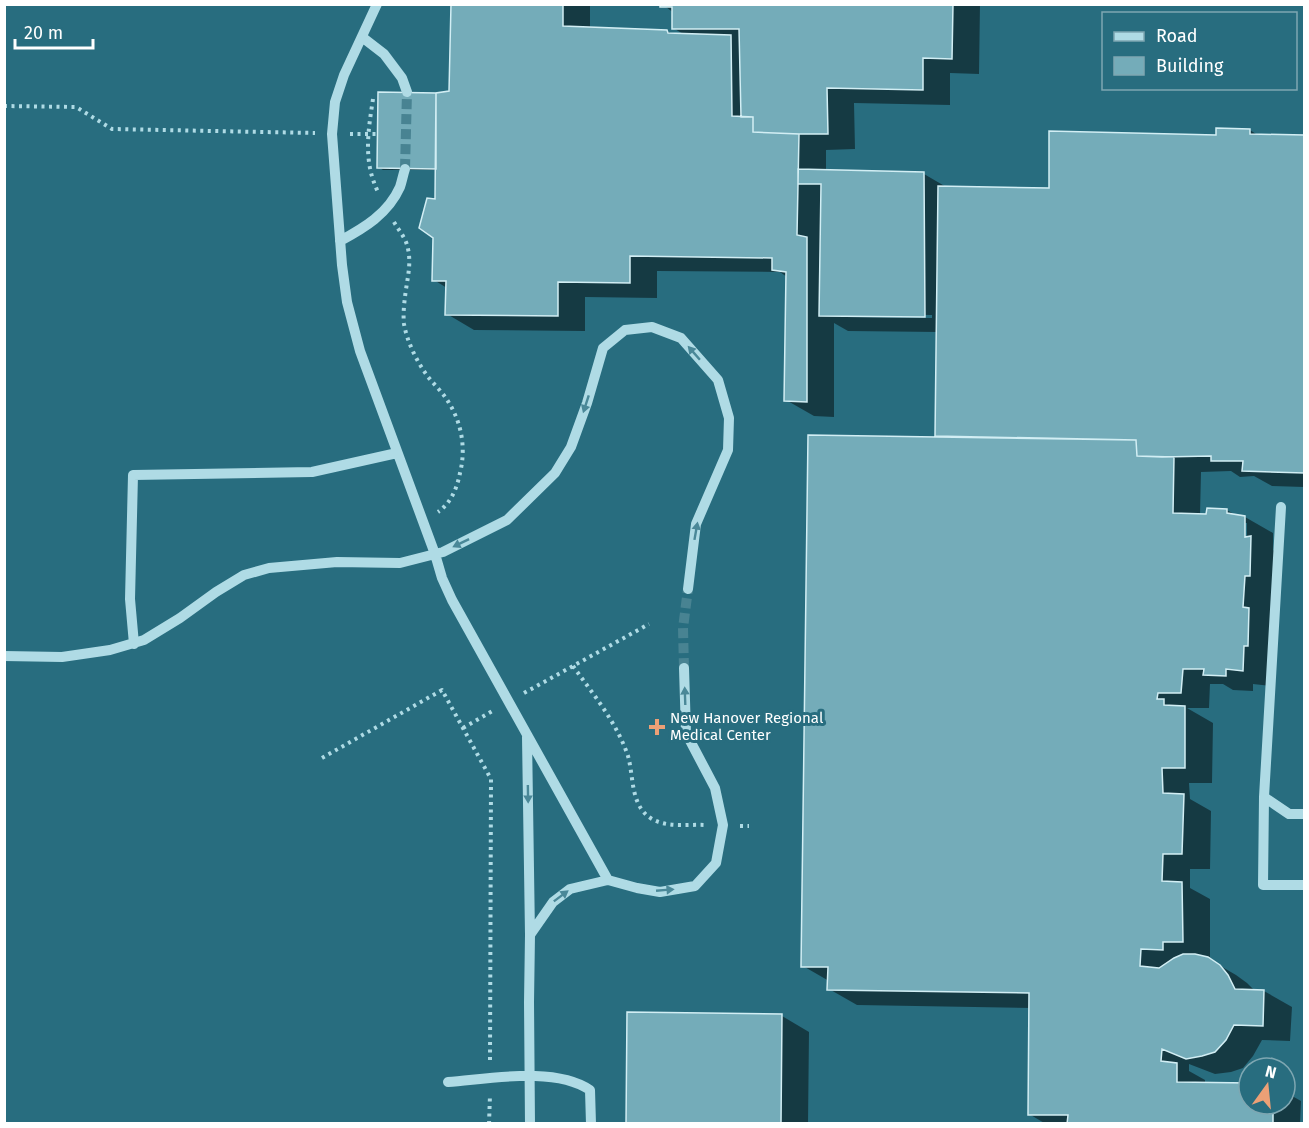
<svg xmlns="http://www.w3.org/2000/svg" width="1309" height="1128" viewBox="0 0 1309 1128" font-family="'Fira Sans',sans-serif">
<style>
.shadow{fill:#0007;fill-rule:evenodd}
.building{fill:#74acb9;stroke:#d2eef4;stroke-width:1.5}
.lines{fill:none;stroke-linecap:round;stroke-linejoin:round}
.minor-tunnel{stroke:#488392;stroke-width:10;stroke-dasharray:10 5;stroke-linecap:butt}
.path{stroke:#afdbe5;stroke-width:4;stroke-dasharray:3 4.5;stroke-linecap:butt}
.minor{stroke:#afdbe5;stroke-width:10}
.oneway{fill:#4a8898}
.poi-dot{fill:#eca076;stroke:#286d7f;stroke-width:2}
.labels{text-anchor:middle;stroke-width:6;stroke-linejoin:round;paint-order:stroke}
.poi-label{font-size:15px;fill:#fff;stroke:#286d7f;text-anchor:start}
</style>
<rect width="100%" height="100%" fill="#286d7f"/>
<!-- shadow -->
<path class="shadow" d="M452 4H590V29L667 31 673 35H685L673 28 674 13 662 4H980L979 74 950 73V105L854 103 855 149 826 150V171L924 174 948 188 1050 190 1218 136 1250 130 1259 136H1304V487L1272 486 1254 476 1240 477 1231 471 1201 472 1200 515 1227 510 1237 516 1245 517 1273 533V550L1278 554 1271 686 1253 684V691L1233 690 1223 684H1210L1209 708H1187L1213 723 1212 783H1189L1190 799 1211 811 1210 869H1190V888L1210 899V957H1205L1236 975 1247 983 1255 991H1264L1292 1007 1290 1041 1262 1040 1253 1056 1243 1068 1231 1072 1215 1074 1189 1064V1071L1205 1080V1084L1249 1085V1104H1285V1092L1301 1101 1300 1124H1046L1029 1114 1031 1008 857 1005 829 989V981L803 966 937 438 938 332 848 331 834 323V417L814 416 786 400 787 277 780 272 657 271V298L585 297V331L474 330 447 314V288L434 280 437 170H383L378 167 437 94 450 92ZM847 314 932 315V318L847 317ZM1244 523H1247V544H1244Z
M782 1016 809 1032 808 1124H628Z"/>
<!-- building -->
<path class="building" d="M451 4H563V26L667 30 668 33 731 35 732 116 753 117V132L799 134 797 235 807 237V402L784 401 786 272 772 270V258L630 256V283L558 282V316L445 315 446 281H432L433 238 419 228 427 198 435 199 436 93 449 91Z
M660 4H953L952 59 923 58V90L827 88 828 134H799L753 132V117H741L739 29H672V7H660Z
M378 92 436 93V169L377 168Z
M1216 128 1250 129V134L1304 135V473L1242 471 1243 461H1211V456L1162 457 1137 456 1136 440 935 436 938 186 1049 188V131L1216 135Z
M798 169 924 172 925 317 819 316 821 184H798Z
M808 435 1136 440 1137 456 1174 457 1173 513 1206 514 1207 508 1227 509V513L1245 516V537L1251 536 1250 576H1245L1243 607 1249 608 1248 646H1244L1243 671 1226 669V676L1203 675 1204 669H1183L1181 693H1158L1157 699H1164V705L1185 706V768H1162L1163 793 1184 794 1182 854H1163L1162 881 1182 882 1183 942H1163V950L1141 949 1140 966 1159 968 1174 958 1183 954H1195L1208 957 1220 965 1228 975 1235 989 1264 990 1263 1026 1234 1025 1226 1040 1215 1052 1202 1056 1186 1059 1162 1049 1161 1061 1177 1063V1082L1249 1083V1104H1273V1124H1067L1068 1115H1028L1029 993 827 990 828 967H801Z
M627 1012 782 1014 781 1124H626Z"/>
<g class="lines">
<!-- minor-tunnel -->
<path class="minor-tunnel" d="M405 169 407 92
M684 668 683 628 688 589"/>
<!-- path -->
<path class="path" d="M373 99C368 132 363 161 378 192
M4 106 76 107 112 129 315 133
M350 134H377
M394 222C398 229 403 235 406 242 413 261 407 278 405 297 404 305 403 315 404 324 407 341 416 360 426 374 433 384 443 392 449 403 462 424 466 449 460 473 457 488 451 503 438 512
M573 666C593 694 617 723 628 756 634 777 630 806 652 819 668 828 688 824 706 825
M524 693 649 624
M463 728 494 710
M322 758 442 690 491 779 490 1060
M740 826H749
M489 1124 490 1095"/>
<!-- minor -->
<path class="minor" d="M377 4 344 75 335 102 332 134 342 265 347 302 360 351 435 554 442 578 452 600 608 880
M362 37 384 54 402 78 407 92
M340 241C364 228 388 214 400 187 402 181 403 175 405 169
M1281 507 1264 797 1289 814H1304
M134 644 130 599 133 475 312 472 397 453
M4 656 62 657 110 650 144 640 180 618 216 592 244 575 269 568 337 562 400 563 443 552 507 520 555 473 571 447 587 403 603 348 625 330 652 327 681 338 718 380 729 418 728 450 696 524 688 589
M527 737 530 935 529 1002 530 1124
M1264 797 1263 885H1304
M530 935 553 902 570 889 608 880 637 888 660 892 695 886 716 863 723 825 715 788 686 733 684 668
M448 1082C489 1079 555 1066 590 1090L591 1124"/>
</g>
<!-- one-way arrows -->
<defs><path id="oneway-solid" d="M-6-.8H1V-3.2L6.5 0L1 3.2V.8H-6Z" transform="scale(1.5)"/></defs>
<g class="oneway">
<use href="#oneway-solid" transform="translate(694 353) rotate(-131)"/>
<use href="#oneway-solid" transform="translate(586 404) rotate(108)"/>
<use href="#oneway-solid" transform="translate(696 531) rotate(-80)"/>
<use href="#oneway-solid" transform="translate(461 543) rotate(154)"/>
<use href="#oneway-solid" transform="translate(685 696) rotate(-92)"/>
<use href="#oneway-solid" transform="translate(528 794) rotate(89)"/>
<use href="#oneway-solid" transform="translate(665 890) rotate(-5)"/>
<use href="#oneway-solid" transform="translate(561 896) rotate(-37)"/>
</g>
<!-- markers -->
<path class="poi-dot" d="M654 718h6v6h6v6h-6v6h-6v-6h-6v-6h6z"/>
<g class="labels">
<!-- poi labels -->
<g class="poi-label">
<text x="670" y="723">New Hanover Regional<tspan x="670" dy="17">Medical Center</tspan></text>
</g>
</g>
<!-- border -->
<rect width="1309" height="1128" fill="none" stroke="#ffffff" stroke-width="12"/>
<!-- legend -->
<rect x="1102" y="12" width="195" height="78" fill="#286d7f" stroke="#7ea7b2" stroke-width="1.5"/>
<rect x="1114" y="32" width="30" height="9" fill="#afdbe5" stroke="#7ea7b2" stroke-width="1.5"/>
<text x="1156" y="42" font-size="18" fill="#ffffff">Road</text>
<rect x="1114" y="57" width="30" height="18" fill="#74acb9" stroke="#7ea7b2" stroke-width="1.5"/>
<text x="1156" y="72" font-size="18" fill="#ffffff">Building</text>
<!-- north arrow -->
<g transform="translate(1267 1086) rotate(15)"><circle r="28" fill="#286d7f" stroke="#7ea7b2" stroke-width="1.5"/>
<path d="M0-4.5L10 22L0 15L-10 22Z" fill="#eca076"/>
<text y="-9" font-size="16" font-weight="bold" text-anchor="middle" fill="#ffffff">N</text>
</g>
<!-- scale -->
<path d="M15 39v9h78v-9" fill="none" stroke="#ffffff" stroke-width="3"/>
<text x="24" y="39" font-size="18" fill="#ffffff" stroke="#286d7f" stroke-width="4.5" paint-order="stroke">20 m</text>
</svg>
